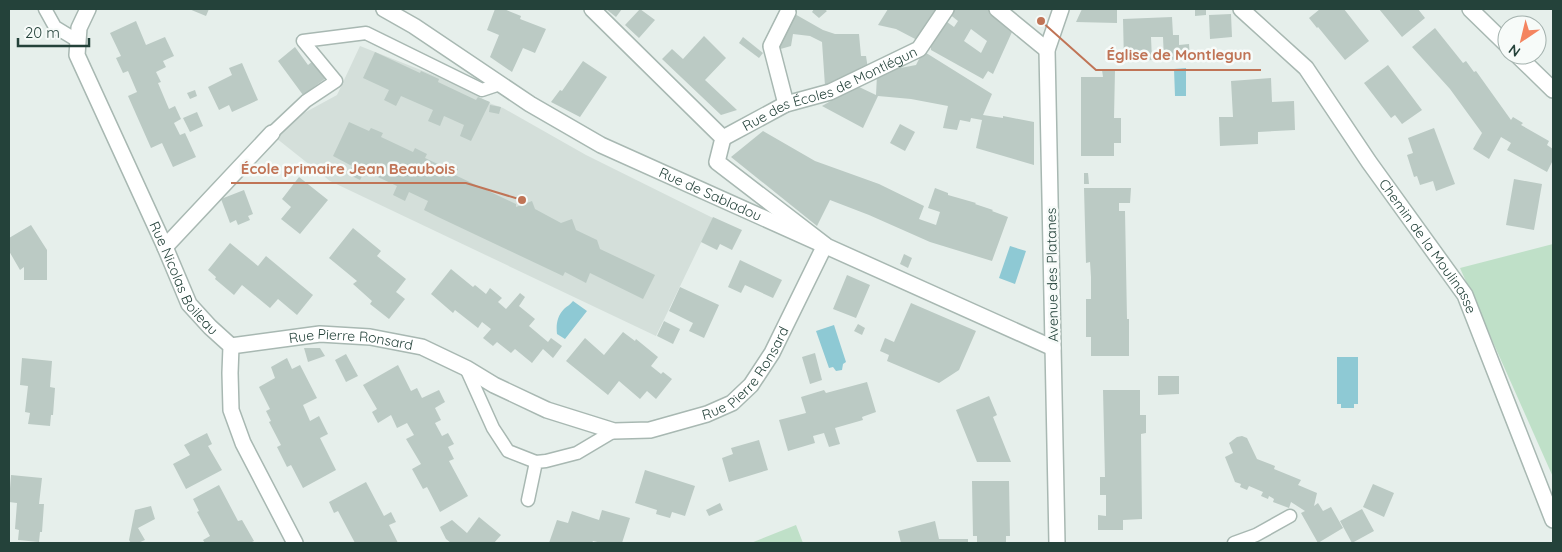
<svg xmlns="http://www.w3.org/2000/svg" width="1562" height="552" viewBox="0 0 1562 552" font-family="Quicksand,sans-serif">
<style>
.built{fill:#d4dfda}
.green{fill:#bfe0c8}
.water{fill:#8ec9d4}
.building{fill:#bbcac4;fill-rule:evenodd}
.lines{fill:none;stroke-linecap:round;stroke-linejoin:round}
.service-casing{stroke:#a8b8b2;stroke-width:15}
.minor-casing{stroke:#a8b8b2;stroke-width:18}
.tertiary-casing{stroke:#a8b8b2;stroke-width:18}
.service{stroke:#fff;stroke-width:12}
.minor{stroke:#fff;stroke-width:15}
.tertiary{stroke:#fff;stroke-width:15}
.labels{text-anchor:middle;stroke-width:5;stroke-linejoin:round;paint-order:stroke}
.street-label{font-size:14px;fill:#24423a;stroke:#f7fbf9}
.leader{fill:none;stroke:#c07456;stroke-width:2}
.callout-dot{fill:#c07456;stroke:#f7fbf9;stroke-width:2}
.callout-label{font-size:15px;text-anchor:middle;font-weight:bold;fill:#c07456;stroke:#f7fbf9;stroke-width:5;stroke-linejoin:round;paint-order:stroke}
</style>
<rect width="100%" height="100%" fill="#e6efeb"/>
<!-- built -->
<path class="built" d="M360 46 464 87 489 103 503 108 586 155 713 218 656 336 330 181 276 138 304 113 337 95Z"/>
<!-- green -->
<path class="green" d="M1553 244V477L1460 268Z
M796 525 803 543H751Z"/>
<!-- water -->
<path class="water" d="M1186 68V96H1175L1174 69Z
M1010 246 1026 251 1015 284 999 278Z
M573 301 587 311 565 339 557 334C556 325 557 316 564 309 567 306 570 305 573 301Z
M834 325 846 362 843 364 842 370 836 371 833 367 829 368 816 331Z
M1337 357H1358V404H1354V408H1341V404H1337Z"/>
<!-- building -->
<path class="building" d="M189 9H209L206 16Z
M495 9H504L521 16 520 19 546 29 535 53 523 48 512 72 490 57 499 35 487 30Z
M606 9H622L616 17Z
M640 9 655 20 639 38 625 25Z
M814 9H824L827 11 819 18 812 12Z
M888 9H940L919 41 896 29 878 25Z
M951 9H991L1017 30 1014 33 1012 32 993 74 988 71 983 79 931 50V40L943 19 954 27 958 21 948 13ZM971 29 987 41 981 53 964 41Z
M1082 9H1117V23L1076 22Z
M1195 9H1206V15L1195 16Z
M1320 9H1344L1369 41 1345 60 1318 27 1317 28 1309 18Z
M1379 9H1418L1425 18 1402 37Z
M793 13 823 30 835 34H859L861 56H866L868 69 825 86 822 42 810 36 793 34 791 46 777 50Z
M1231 14 1232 37 1210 39 1209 15Z
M1172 17 1173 35H1179V45L1189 44 1190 59 1164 60 1163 37H1151L1152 60 1124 62 1123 19Z
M136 21 146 45 165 37 174 56 163 61 166 67 156 72 161 82 158 83 169 109 175 106 181 119 174 123 180 135 185 133 196 157 173 167 162 143 151 148 128 96 137 92 128 71 123 73 116 58 121 56 110 33Z
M1435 28 1463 63 1466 61 1474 72 1476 71 1511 120 1513 117 1523 123 1521 125 1549 141 1547 145 1553 149V160L1547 172 1507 150 1511 143 1501 137 1489 159 1473 149 1482 133 1450 89 1412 47Z
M704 36 726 58 705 80 737 110 721 115 662 59 672 49 683 59Z
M743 37 763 53 759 58 739 43Z
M295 47 308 65 313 61 326 78 303 95 278 61Z
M923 51 992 94 983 115 1003 118V116L1034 122V165L976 148 982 120 971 118 970 122 960 120 957 130 943 128 948 106 911 99 878 96 863 128 822 106 857 86 876 95 877 75 895 69 916 65Z
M375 52 420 73 421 71 439 79 438 82 476 100 478 97 490 102 471 141 460 136 464 125 444 116 440 126 428 121 433 110 401 96 396 106 384 100 389 90 363 78Z
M583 61 607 77 580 117 551 102 560 90 562 91Z
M242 63 258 100 232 112 229 105 219 110 208 87 232 75 229 68Z
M1388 65 1422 110 1402 124 1395 115 1391 118 1364 83Z
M1102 70H1115L1114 118H1121V143H1114V156H1081V77H1103Z
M1271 78 1272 102 1294 101 1295 130 1258 132V144L1220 146 1219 117H1233L1231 81Z
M195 90 197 96 190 99 187 93Z
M490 105 501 107 499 114 489 112Z
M197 112 203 126 190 132 183 118Z
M349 122 369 131 371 128 383 133 381 137 413 152 415 148 427 154 425 158 444 167 446 163 458 169 455 175 516 204V207L532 201 535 209 561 223 572 219 576 230 597 240 600 249 655 275 643 299 590 273 586 283 565 272 563 276 436 216 424 210 428 201 409 192 405 201 393 195 397 186 365 171 360 180 348 174 352 166 333 156Z
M900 124 915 132 905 151 890 143Z
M1434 128 1455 184 1436 191 1433 181 1420 185 1417 176 1414 177 1407 155 1413 153 1408 138Z
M763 131 815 161 879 184 924 206 919 219 936 225 940 212 928 208 935 188 948 193V195L976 203 975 204 993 210 992 211 1008 217 992 261 930 242 869 215 830 200 817 226 731 157Z
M1084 173H1088L1089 184H1084Z
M299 177 328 200 300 234 281 219 291 207 282 199Z
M1514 179 1542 184 1534 230 1506 225Z
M1084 188H1131L1130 203H1119V211H1125L1127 319H1129V356H1091V337H1086V299H1091V277L1090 262 1086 263Z
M244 190 253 214 248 216 250 220 238 225 236 220 230 223 221 199Z
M713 217 742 230 732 250 720 244 717 250 701 242Z
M31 225 47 250V280H24V267L20 270 9 251V238Z
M353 228 381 251 377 256 406 279 396 292 405 299 389 319 370 304 372 301 353 284 357 281 329 258Z
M230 243 258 266 266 256 313 295 297 315 278 299 270 308 242 285 234 295 215 279 216 277 208 270Z
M904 254 912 258 908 268 900 264Z
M740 260 782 280 773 298 745 285 741 293 728 287Z
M451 269 473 287 475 285 486 294 490 288 502 298 498 302 506 309 520 293 525 297 519 306 535 319 529 326 548 342 551 338 562 346 553 358 543 349 532 363 515 349 511 353 497 342 493 346 483 338 491 329 482 322 478 328 455 310 453 313 431 294Z
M847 275 870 285 856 318 833 309Z
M680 287 719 305 704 338 689 331 693 323 669 311Z
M911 303 976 331 959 370 939 383 887 361 889 355 880 351 885 338 894 342Z
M664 321 680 329 673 344 657 336Z
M858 324 865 328 862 335 854 331Z
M623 332 635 341 636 339 658 357 651 366 661 374 663 372 672 379 656 399 647 391 640 399 619 381 608 395 566 361 585 338 604 355Z
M304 348H320L325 356 308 362Z
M815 353 822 380 810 384 802 357Z
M346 354 358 376 346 382 335 360Z
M22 358 52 361 50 387 55 388 53 415H51L50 426 28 424 30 413 25 412 28 386 20 385Z
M287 358 292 369 300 365 317 398 303 405 310 421 319 416 328 434 320 438 336 470 303 488 291 465 287 467 277 447 281 445 269 422 271 421 266 411 270 409 259 387 275 378 271 367Z
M398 365 411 391 417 388 422 398 439 390 445 402 435 408 441 420 435 423 442 436 448 433 454 444 448 447 454 459 449 461 468 496 440 512 427 487 423 489 412 469 421 464 406 439 414 435 407 423 397 428 391 415 378 423 372 412 377 409 363 385Z
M1158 376H1179V394L1158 395Z
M867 382 876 412 862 417 863 420 835 428 840 444 829 447 824 433 813 436 815 443 788 451 779 420 806 413 801 397 824 390 826 393Z
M1103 390H1140V415H1146V433L1141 434 1142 519 1123 520V530H1098V515L1106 516V495H1100V477H1105Z
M989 396 997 415 993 417 1011 462H977L956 410Z
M207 433 212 444 208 446 222 470 186 489 173 464 190 455 184 445Z
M1242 436 1247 438 1257 459 1275 466 1274 469 1301 480 1298 485 1317 493 1314 506 1318 503 1323 511 1331 507 1343 528 1318 543 1301 513 1305 511 1291 502 1289 508 1273 502 1274 499 1269 496 1268 499 1261 496 1263 492 1249 486 1247 490 1240 487 1241 484 1235 482 1225 457 1233 453 1229 443 1237 437Z
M759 440 768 470 729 482 722 458 733 454 731 448Z
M645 470 695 486 685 516 672 512 670 518 656 514 657 510 635 503Z
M11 475 42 478 39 504H44L42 532H40L39 542 18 540 19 530 15 529 17 503 9 502Z
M972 481H1009L1010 536H1006V543H977V536H973Z
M366 482 384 516 391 512 396 522 389 525 398 543H355L338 511 334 513 329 502Z
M1373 484 1394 493 1384 517 1363 507Z
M219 485 238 521 242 520 254 541 250 543H205L203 540 210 536 197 512 199 511 193 499Z
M720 503 723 510 709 516 706 510Z
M151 506 155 519 138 528 145 540 138 543H131L129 540 135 510Z
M1362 509 1374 531 1352 543 1340 521Z
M602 510 630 518 622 543H602L593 541 592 543H549L557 520 568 523 572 511 599 520Z
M479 517 501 535 494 543H451L446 539 440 527 452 520 467 533Z
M935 521 939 539H968V543H901L898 531Z"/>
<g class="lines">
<defs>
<path id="service" d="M45 9 55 27 78 41
M272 133 306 101 336 81 303 41 366 33 482 90 500 84
M466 368 493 428 508 451 536 462 546 461 577 453 614 431
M528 500 536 462
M1234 543 1256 535 1290 516"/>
<g id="minor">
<path id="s1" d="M88 9 79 28 77 55 165 247 189 304 210 327 231 346 230 373 231 410 243 443 295 543"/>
<path d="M997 9 1047 50"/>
<path id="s2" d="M1241 9 1306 68 1369 162 1465 295 1553 520"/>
<path d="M786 104 771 46 788 12"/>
<path id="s3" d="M723 138 786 104 830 92 919 49 946 9"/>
<path d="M165 247 272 133"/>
<path id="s4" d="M231 346 320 334 370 337 422 347 466 368 494 385 547 410 614 431 650 430 707 414 732 403 751 385 772 353 825 245 717 162 723 138 592 9"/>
</g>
<g id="tertiary">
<path id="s5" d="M384 9 414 26 530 104 601 145 1053 348"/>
<path d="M1470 9 1507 45"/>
<path d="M1517 55 1553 90"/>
<path d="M1057 543 1047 50 1061 9"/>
</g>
</defs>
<!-- service casing -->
<use href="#service" class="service-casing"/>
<!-- minor casing -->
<use href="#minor" class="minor-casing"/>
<!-- tertiary casing -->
<use href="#tertiary" class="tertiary-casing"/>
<!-- service -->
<use href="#service" class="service"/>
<!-- minor -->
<use href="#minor" class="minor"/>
<!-- tertiary -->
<use href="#tertiary" class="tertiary"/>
</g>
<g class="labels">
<!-- street labels -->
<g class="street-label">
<text dy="5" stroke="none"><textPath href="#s3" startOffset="118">Rue des Écoles de Montlégun</textPath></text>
<text dy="5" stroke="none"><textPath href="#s5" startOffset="376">Rue de Sabladou</textPath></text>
<text dy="5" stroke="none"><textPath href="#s2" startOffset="304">Chemin de la Moulinasse</textPath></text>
<text transform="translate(1052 275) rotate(-91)" y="5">Avenue des Platanes</text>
<text dy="5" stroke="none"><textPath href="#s1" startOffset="296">Rue Nicolas Boileau</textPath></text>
<text dy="5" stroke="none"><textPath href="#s4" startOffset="121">Rue Pierre Ronsard</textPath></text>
<text dy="5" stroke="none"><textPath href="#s4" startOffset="556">Rue Pierre Ronsard</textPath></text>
</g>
</g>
<!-- callouts -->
<path class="leader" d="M1041 21L1096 70H1261M522 200L466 183H231"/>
<g class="callout-dot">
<circle cx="1041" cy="21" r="5"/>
<circle cx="522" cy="200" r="5"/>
</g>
<g class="callout-label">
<text x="1179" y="60">Église de Montlegun</text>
<text x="348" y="174">École primaire Jean Beaubois</text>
</g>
<!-- border -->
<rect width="1562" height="552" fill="none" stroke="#24423a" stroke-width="20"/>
<!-- north arrow -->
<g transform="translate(1522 40) rotate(215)"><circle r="24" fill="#f7fbf9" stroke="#a3b1ad"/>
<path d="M0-4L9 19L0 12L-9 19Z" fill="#f4845f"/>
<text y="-8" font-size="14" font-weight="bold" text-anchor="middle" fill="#24423a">N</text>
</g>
<!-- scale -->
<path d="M18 38v8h71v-8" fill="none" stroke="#24423a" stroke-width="2.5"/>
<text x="25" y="38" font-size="15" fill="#24423a" stroke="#f7fbf9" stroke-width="4" paint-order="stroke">20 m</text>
</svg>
